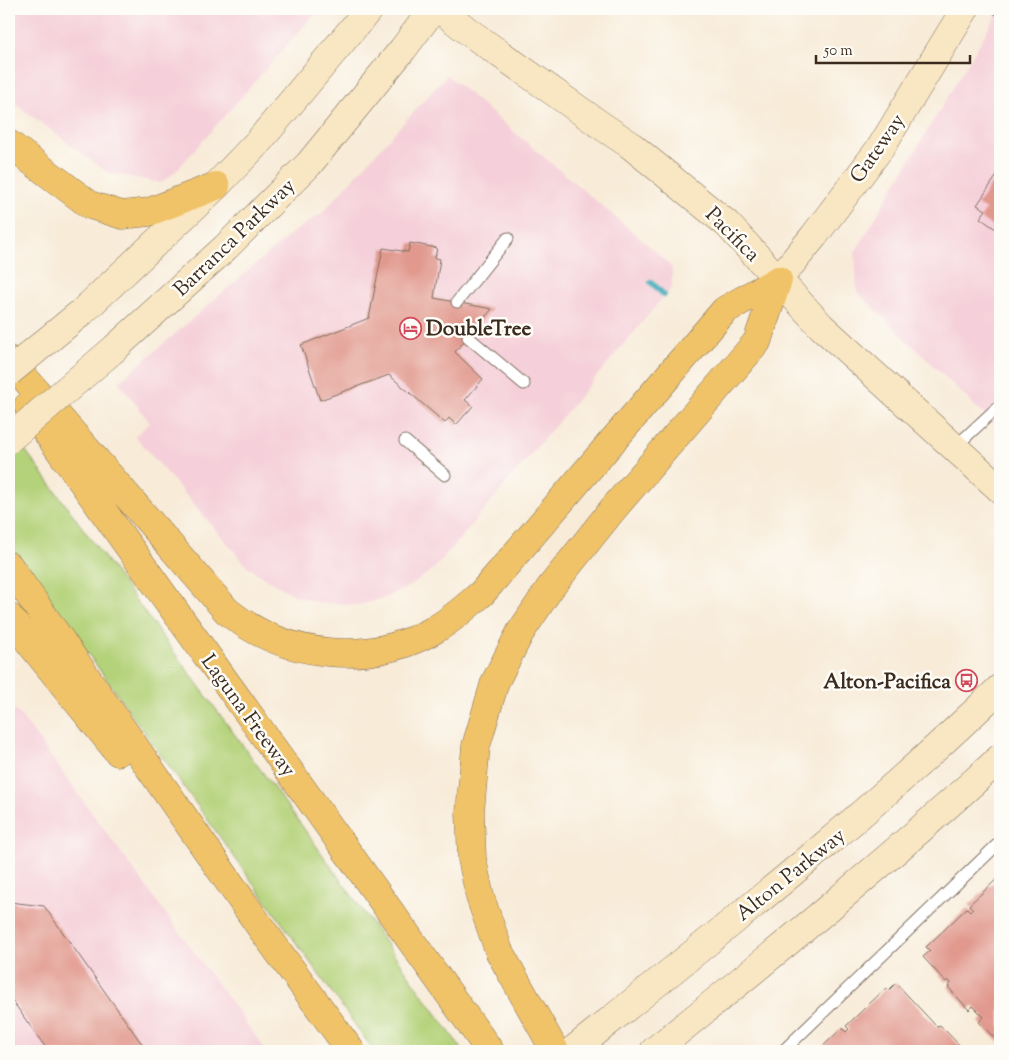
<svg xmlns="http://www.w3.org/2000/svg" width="1009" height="1060" viewBox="0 0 1009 1060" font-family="'Sorts Mill Goudy',serif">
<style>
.built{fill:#f5cfd9}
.green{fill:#b4d279;stroke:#787e4c}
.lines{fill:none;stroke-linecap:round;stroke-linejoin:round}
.stream{stroke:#39aab7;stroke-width:6}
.building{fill:#e1988d}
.lane-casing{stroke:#7d6e5f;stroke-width:13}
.secondary-casing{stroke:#7d6e5f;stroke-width:29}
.highway-casing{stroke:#7d6e5f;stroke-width:29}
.lane{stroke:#fff;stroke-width:11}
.secondary{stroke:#f9e7c3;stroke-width:28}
.highway{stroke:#f0c369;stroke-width:28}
.secondary-bridge-casing{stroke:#7d6e5f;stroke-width:29;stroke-linecap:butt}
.secondary-bridge{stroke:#f9e7c3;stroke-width:28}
.labels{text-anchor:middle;stroke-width:5;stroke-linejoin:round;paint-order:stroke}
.street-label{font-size:21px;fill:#3b2a1e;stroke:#fdfcf7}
.poi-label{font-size:21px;font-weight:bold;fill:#3b2a1e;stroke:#fdfcf7;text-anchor:start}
</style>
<rect width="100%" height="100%" fill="#fdfcf7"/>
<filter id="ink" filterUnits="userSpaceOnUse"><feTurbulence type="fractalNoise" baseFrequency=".02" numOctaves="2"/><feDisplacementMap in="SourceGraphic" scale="10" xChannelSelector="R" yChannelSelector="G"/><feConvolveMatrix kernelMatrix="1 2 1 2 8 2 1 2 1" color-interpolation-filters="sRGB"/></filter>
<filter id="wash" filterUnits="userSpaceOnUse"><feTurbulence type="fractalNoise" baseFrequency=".0096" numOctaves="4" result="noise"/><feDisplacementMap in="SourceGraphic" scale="20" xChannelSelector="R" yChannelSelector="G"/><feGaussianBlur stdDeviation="1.12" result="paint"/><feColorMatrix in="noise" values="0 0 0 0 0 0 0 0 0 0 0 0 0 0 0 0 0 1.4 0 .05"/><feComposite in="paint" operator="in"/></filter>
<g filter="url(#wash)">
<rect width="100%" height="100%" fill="#f8ebd8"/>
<!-- built -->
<path class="built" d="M9 9H319L176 171 161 183 107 172 9 99Z
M1000 9V430L857 292 855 252Z
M447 75 655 251 672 268V287L435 568 410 586 385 598 358 605 317 602 297 596 267 580 247 566 135 436 150 423 119 382 291 234 322 213Z
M9 705 21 716 262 1045 264 1051H9Z"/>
<!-- green -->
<path class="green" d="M9 428 302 826 463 1051H374L9 544Z"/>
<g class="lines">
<!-- stream -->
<path class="stream" d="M651 282 664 295"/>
</g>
<g id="blocks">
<!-- building -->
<path class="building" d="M1000 171V232L980 218 986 210 977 205Z
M410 243 437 248 435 258 440 259 434 298 492 309 455 352 483 379 465 400 473 406 456 425 449 418 445 423 389 375 320 400 301 345 369 318 383 248 408 252Z
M998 878 1000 880V1044L979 1022 984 1017 973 1006 969 1010 948 987 951 983 948 980 946 982 923 957 930 951 926 947 967 908 970 911 973 909 969 905Z
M9 902 44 906 147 1051H48L9 996Z
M896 983 937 1027 940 1025 965 1051H818L842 1028 846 1032 849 1029 846 1026 886 988 889 990Z"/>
</g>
</g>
<g filter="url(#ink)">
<use href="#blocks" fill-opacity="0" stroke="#7d6e5f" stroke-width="1"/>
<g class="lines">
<defs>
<path id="lane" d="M998 9 1000 10
M457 302 508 238
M468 337 524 384
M405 441 445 475
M955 447 1000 405
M783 1051 1000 842"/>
<path id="secondary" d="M440 9 469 32 602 126 629 144 727 224 822 327 1000 489
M778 280 814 236 881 147 965 9
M82 312 216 186 259 141 369 9
M114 349 226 247 309 164 403 49 433 9
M572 1051C718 934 865 818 1000 688
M654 1051C772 956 889 860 1000 758"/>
<path id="highway" d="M9 144 90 205 122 215 149 212 216 186
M9 360 227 611C285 658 368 667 434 630 452 620 467 606 482 593L725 310 778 280
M28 406 490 1051
M9 566 261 928 351 1051
M9 617 118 752
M555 1051 499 951 480 897 472 859 470 812 476 746 495 682 520 633 550 588 613 509 757 342 778 280"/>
</defs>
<!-- lane casing -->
<use href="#lane" class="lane-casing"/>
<!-- secondary casing -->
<use href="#secondary" class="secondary-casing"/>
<!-- highway casing -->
<use href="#highway" class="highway-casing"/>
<!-- lane -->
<use href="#lane" class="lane"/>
<!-- secondary -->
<use href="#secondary" class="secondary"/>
<!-- highway -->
<use href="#highway" class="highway"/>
<defs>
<path id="secondary-bridge" d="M9 372 82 312
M9 439 114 349"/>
</defs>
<!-- secondary-bridge casing -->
<use href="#secondary-bridge" class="secondary-bridge-casing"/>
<!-- secondary-bridge -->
<use href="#secondary-bridge" class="secondary-bridge"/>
</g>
</g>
<!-- icons -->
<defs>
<symbol id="hotel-ring" viewBox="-11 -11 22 22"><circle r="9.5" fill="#fdfcf7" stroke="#d1495b" stroke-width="1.5"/><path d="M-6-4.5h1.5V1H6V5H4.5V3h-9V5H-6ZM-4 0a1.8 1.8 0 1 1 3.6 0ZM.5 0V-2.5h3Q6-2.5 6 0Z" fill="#d1495b"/></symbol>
<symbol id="bus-ring" viewBox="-11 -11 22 22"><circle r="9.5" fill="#fdfcf7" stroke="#d1495b" stroke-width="1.5"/><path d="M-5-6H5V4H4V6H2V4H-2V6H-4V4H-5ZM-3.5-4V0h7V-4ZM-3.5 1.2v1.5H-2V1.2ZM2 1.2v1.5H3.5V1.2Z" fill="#d1495b"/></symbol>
</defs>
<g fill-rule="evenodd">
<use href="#hotel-ring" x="398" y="316" width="25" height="25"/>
<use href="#bus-ring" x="954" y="668" width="25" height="25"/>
</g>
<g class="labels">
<!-- street labels -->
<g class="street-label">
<text transform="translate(877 148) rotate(-55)" y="7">Gateway</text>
<text transform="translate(733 234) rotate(45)" y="7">Pacifica</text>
<text transform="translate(234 237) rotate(-44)" y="7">Barranca Parkway</text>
<text transform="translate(249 715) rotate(54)" y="7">Laguna Freeway</text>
<text transform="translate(790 874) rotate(-39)" y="7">Alton Parkway</text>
</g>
<!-- poi labels -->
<g class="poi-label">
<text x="426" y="335">DoubleTree</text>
<text x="951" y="688" text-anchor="end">Alton-Pacifica</text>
</g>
</g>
<!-- margin -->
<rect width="1009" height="1060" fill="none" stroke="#fdfcf7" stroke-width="30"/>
<!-- scale -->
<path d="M816 55v8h154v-8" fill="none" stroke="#3b2a1e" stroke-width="2.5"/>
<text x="824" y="55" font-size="15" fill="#3b2a1e" stroke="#fdfcf7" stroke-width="4" paint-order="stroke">50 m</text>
</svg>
